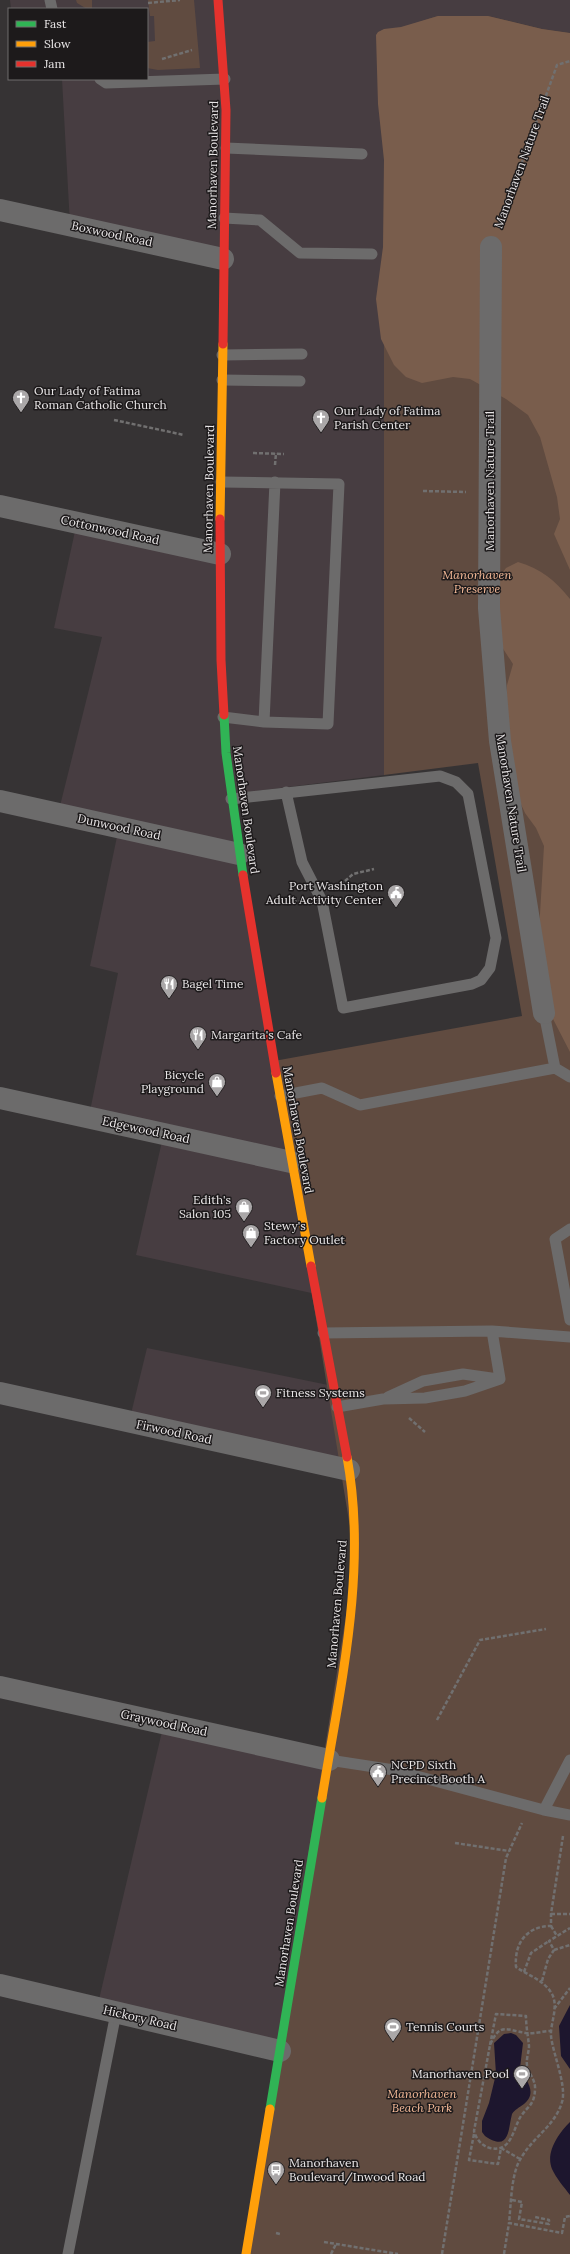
<svg xmlns="http://www.w3.org/2000/svg" width="570" height="2254" viewBox="0 0 570 2254" font-family="Lora,serif">
<style>
.built{fill:#473d41}
.green{fill:#604b40}
.forest{fill:#795d4c}
.water{fill:#1d162e}
.lines{fill:none;stroke-linecap:round;stroke-linejoin:round}
.path{stroke:#717070;stroke-width:2.5;stroke-dasharray:4 2;stroke-linecap:butt}
.lane{stroke:#6c6b6b;stroke-width:11}
.street{stroke:#6c6b6b;stroke-width:22}
.fast{stroke:#30b455;stroke-width:9}
.slow{stroke:#ff9f0a;stroke-width:9}
.jam{stroke:#e5322d;stroke-width:9}
.labels{text-anchor:middle;stroke-width:3;stroke-linejoin:round;paint-order:stroke}
.street-label{font-size:12px;fill:#e9e6e7;stroke:#1d1a1b}
.poi-label{font-size:12px;fill:#e9e6e7;stroke:#1d1a1b;text-anchor:start}
.park-label{font-size:12px;font-style:italic;fill:#f5ba98;stroke:#1d1a1b}
</style>
<rect width="100%" height="100%" fill="#363334"/>
<!-- built -->
<path class="built" d="M10 0H570V33L542 29 488 16 384 33V775L231 794 316 1294 136 1255 163 1137 88 1121 118 973 90 966 119 827 58 814 102 637 54 628 77 522 220 554 223 259 70 225 62 79H147V9H11Z
M147 1348 333 1386 349 1470 129 1422Z
M164 1723 329 1760 279 2051 97 2008Z"/>
<!-- green -->
<path class="green" d="M76 0H92V9H87L77 3Z
M148 0H194L200 68 158 70 147 68V42L155 41 154 16H150Z
M438 16H488L542 29 570 33V2254H245L355 1558 274 1061 522 1016 478 763 384 775V33Z"/>
<!-- forest -->
<path class="forest" d="M438 16H488L542 29 570 33V570L554 534 560 519 557 497 540 437 528 415 506 399 470 379 453 377 422 383 406 377 394 365 381 339 376 299 383 247 384 160 378 104 376 35 378 32 384 29 401 27Z
M518 562C541 569 555 580 570 599V1052L553 1019 541 957 539 931 544 846 536 828 525 813 508 776 505 723 507 685 513 664 500 644 495 583 506 568Z"/>
<!-- water -->
<path class="water" d="M570 2005V2069L561 2056 559 2026Z
M511 2033 516 2035 523 2043 520 2068C526 2081 538 2092 524 2104 519 2108 515 2109 512 2114 508 2129 510 2153 485 2136L482 2132V2121L489 2103 496 2074 494 2043 504 2034Z
M570 2122V2195C564 2187 556 2178 552 2169 545 2152 559 2133 570 2122Z"/>
<g class="lines">
<!-- path -->
<path class="path" d="M148 3 180 0
M162 59 192 50
M499 226 557 65 570 61
M114 420 184 435
M253 453 284 454
M275 465 276 453
M423 491 466 492
M336 889 353 874 374 869
M275 904 302 901
M409 1418 425 1432
M437 1720 480 1640 546 1629
M563 1836 551 1914V1926C527 1926 514 1943 516 1967 529 1976 544 1980 552 1994 559 2007 550 2024 551 2036 553 2054 567 2086 562 2102 555 2126 533 2137 521 2158 511 2173 511 2205 509 2223L562 2233 565 2217 570 2216
M455 1843 509 1851
M551 1914H570
M551 1926 557 1936
M554 1950 570 1945
M524 1972 531 1953 549 1941
M542 1981 548 1959 554 1950 549 1941 570 1928
M554 2009 570 1988
M490 2045 496 2014 526 2016C526 2026 528 2036 529 2046 529 2052 526 2059 527 2065 528 2074 536 2079 535 2090 534 2105 529 2105 521 2116 513 2128 512 2153 490 2148 482 2146 476 2139 474 2131L490 2045C500 2022 506 2030 526 2033 534 2034 544 2031 551 2031
M474 2134 469 2160 498 2164 501 2148 520 2159
M512 2200 522 2202 519 2219 549 2224V2220L535 2217
M276 2233 280 2234
M324 2242 398 2254
M331 2254 336 2244
M442 2254 506 1858 522 1823
M504 2254 509 2223"/>
<!-- lane -->
<path class="lane" d="M50 0 52 9
M100 79 106 83 225 79
M226 148 362 154
M224 218 260 220 300 253 372 254
M222 355 302 354
M222 380 300 381
M221 482 339 484 328 724 264 722 275 482
M223 717 264 722
M231 799 440 776 456 782 468 794 496 938 490 968 481 980 472 984 343 1008 322 901 302 862 286 792
M544 1013 555 1068 570 1077
M280 1096 322 1088 360 1105 555 1068
M570 1229 555 1239 570 1320
M492 1331 570 1337
M323 1333 492 1331 500 1379
M388 1397 423 1381 463 1374 498 1379
M337 1407 383 1399 425 1398 465 1391 500 1379
M329 1760 394 1770 544 1810 570 1815
M544 1810 570 1760
M68 2254 116 2013"/>
<!-- street -->
<path class="street" d="M0 210 223 259
M491 247 489 608 500 741 544 1013
M0 506 220 554
M0 801 239 854
M0 1098 291 1162
M0 1393 349 1470
M0 1687 329 1760
M0 1985 280 2051"/>
<!-- fast -->
<path class="fast" d="M224 715 226 753 243 875
M270 2109 322 1798"/>
<!-- slow -->
<path class="slow" d="M220 519 223 344
M276 1073 311 1266
M322 1798C340 1687 368 1570 347 1457
M246 2254 270 2109"/>
<!-- jam -->
<path class="jam" d="M218 0 226 110 223 344
M220 519 221 660 224 715
M243 875 276 1073
M311 1266 347 1457"/>
</g>
<!-- icons -->
<defs>
<symbol id="church-pin" viewBox="-11 -11 22 30"><path d="M0 17L-7.5 6A9.5 9.5 0 1 1 7.5 6Z" fill="#aaa7a8" stroke="#1d1a1b"/><path d="M-1.2-6h2.4v3.5h3.3v2.4h-3.3V6h-2.4V-.1h-3.3v-2.4h3.3Z" fill="#fff"/></symbol>
<symbol id="civic-pin" viewBox="-11 -11 22 30"><path d="M0 17L-7.5 6A9.5 9.5 0 1 1 7.5 6Z" fill="#aaa7a8" stroke="#1d1a1b"/><path d="M-.6-6.5H3V-4.5H.6V-3L4-1V1h2V6H-6V1h2V-1L-.6-3ZM-1.2 2.5V6h2.4V2.5Z" fill="#fff"/></symbol>
<symbol id="restaurant-pin" viewBox="-11 -11 22 30"><path d="M0 17L-7.5 6A9.5 9.5 0 1 1 7.5 6Z" fill="#aaa7a8" stroke="#1d1a1b"/><path d="M-5-6h1v4h1v-4h1v4h1v-4h1v5L-1.5 .5V6h-2V.5L-5-1ZM5-6V6H3V1.5H1.5Q1.5-4 5-6Z" fill="#fff"/></symbol>
<symbol id="shop-pin" viewBox="-11 -11 22 30"><path d="M0 17L-7.5 6A9.5 9.5 0 1 1 7.5 6Z" fill="#aaa7a8" stroke="#1d1a1b"/><path d="M-5-2.5h2.3a2.7 3.5 0 0 1 5.4 0H5L5.5 6h-11ZM-1.5-2.5h3a1.5 2.3 0 0 0-3 0Z" fill="#fff"/></symbol>
<symbol id="stadium-pin" viewBox="-11 -11 22 30"><path d="M0 17L-7.5 6A9.5 9.5 0 1 1 7.5 6Z" fill="#aaa7a8" stroke="#1d1a1b"/><path d="M0-5a6.5 5 0 1 0 0 10a6.5 5 0 1 0 0-10ZM-3.5-1.8h7v3.6h-7Z" fill="#fff"/></symbol>
<symbol id="bus-pin" viewBox="-11 -11 22 30"><path d="M0 17L-7.5 6A9.5 9.5 0 1 1 7.5 6Z" fill="#aaa7a8" stroke="#1d1a1b"/><path d="M-5-6H5V4H4V6H2V4H-2V6H-4V4H-5ZM-3.5-4V0h7V-4ZM-3.5 1.2v1.5H-2V1.2ZM2 1.2v1.5H3.5V1.2Z" fill="#fff"/></symbol>
</defs>
<g fill-rule="evenodd">
<use href="#church-pin" x="11" y="388" width="20" height="27"/>
<use href="#church-pin" x="311" y="408" width="20" height="27"/>
<use href="#civic-pin" x="386" y="883" width="20" height="27"/>
<use href="#restaurant-pin" x="159" y="974" width="20" height="27"/>
<use href="#restaurant-pin" x="188" y="1025" width="20" height="27"/>
<use href="#shop-pin" x="207" y="1072" width="20" height="27"/>
<use href="#shop-pin" x="234" y="1197" width="20" height="27"/>
<use href="#shop-pin" x="241" y="1223" width="20" height="27"/>
<use href="#stadium-pin" x="253" y="1383" width="20" height="27"/>
<use href="#civic-pin" x="368" y="1762" width="20" height="27"/>
<use href="#stadium-pin" x="383" y="2017" width="20" height="27"/>
<use href="#stadium-pin" x="512" y="2064" width="20" height="27"/>
<use href="#bus-pin" x="266" y="2160" width="20" height="27"/>
</g>
<g class="labels">
<!-- street labels -->
<g class="street-label">
<text transform="translate(522 162) rotate(-70)" y="4">Manorhaven Nature Trail</text>
<text transform="translate(213 165) rotate(-89)" y="4">Manorhaven Boulevard</text>
<text transform="translate(112 234) rotate(12)" y="4">Boxwood Road</text>
<text transform="translate(490 481) rotate(-90)" y="4">Manorhaven Nature Trail</text>
<text transform="translate(209 489) rotate(-89)" y="4">Manorhaven Boulevard</text>
<text transform="translate(110 530) rotate(12)" y="4">Cottonwood Road</text>
<text transform="translate(511 803) rotate(81)" y="4">Manorhaven Nature Trail</text>
<text transform="translate(246 810) rotate(82)" y="4">Manorhaven Boulevard</text>
<text transform="translate(119 827) rotate(12)" y="4">Dunwood Road</text>
<text transform="translate(146 1130) rotate(12)" y="4">Edgewood Road</text>
<text transform="translate(298 1130) rotate(80)" y="4">Manorhaven Boulevard</text>
<text transform="translate(174 1432) rotate(12)" y="4">Firwood Road</text>
<text transform="translate(337 1604) rotate(-85)" y="4">Manorhaven Boulevard</text>
<text transform="translate(164 1723) rotate(12)" y="4">Graywood Road</text>
<text transform="translate(289 1923) rotate(-81)" y="4">Manorhaven Boulevard</text>
<text transform="translate(140 2018) rotate(13)" y="4">Hickory Road</text>
</g>
<!-- poi labels -->
<g class="poi-label">
<text x="34" y="395">Our Lady of Fatima<tspan x="34" dy="14">Roman Catholic Church</tspan></text>
<text x="334" y="415">Our Lady of Fatima<tspan x="334" dy="14">Parish Center</tspan></text>
<text x="383" y="890" text-anchor="end">Port Washington<tspan x="383" dy="14">Adult Activity Center</tspan></text>
<text x="182" y="988">Bagel Time</text>
<text x="211" y="1039">Margarita's Cafe</text>
<text x="204" y="1079" text-anchor="end">Bicycle<tspan x="204" dy="14">Playground</tspan></text>
<text x="231" y="1204" text-anchor="end">Edith's<tspan x="231" dy="14">Salon 105</tspan></text>
<text x="264" y="1230">Stewy's<tspan x="264" dy="14">Factory Outlet</tspan></text>
<text x="276" y="1397">Fitness Systems</text>
<text x="391" y="1769">NCPD Sixth<tspan x="391" dy="14">Precinct Booth A</tspan></text>
<text x="406" y="2031">Tennis Courts</text>
<text x="509" y="2078" text-anchor="end">Manorhaven Pool</text>
<text x="289" y="2167">Manorhaven<tspan x="289" dy="14">Boulevard/Inwood Road</tspan></text>
</g>
<!-- park labels -->
<g class="park-label">
<text x="477" y="579">Manorhaven<tspan x="477" dy="14">Preserve</tspan></text>
<text x="422" y="2098">Manorhaven<tspan x="422" dy="14">Beach Park</tspan></text>
</g>
</g>
<!-- legend -->
<rect x="8" y="8" width="140" height="72" fill="#1d1a1b" stroke="#6f6c6d"/>
<rect x="16" y="21" width="20" height="6" fill="#30b455" stroke="#6f6c6d"/>
<text x="44" y="28" font-size="12" fill="#e9e6e7">Fast</text>
<rect x="16" y="41" width="20" height="6" fill="#ff9f0a" stroke="#6f6c6d"/>
<text x="44" y="48" font-size="12" fill="#e9e6e7">Slow</text>
<rect x="16" y="61" width="20" height="6" fill="#e5322d" stroke="#6f6c6d"/>
<text x="44" y="68" font-size="12" fill="#e9e6e7">Jam</text>
</svg>
